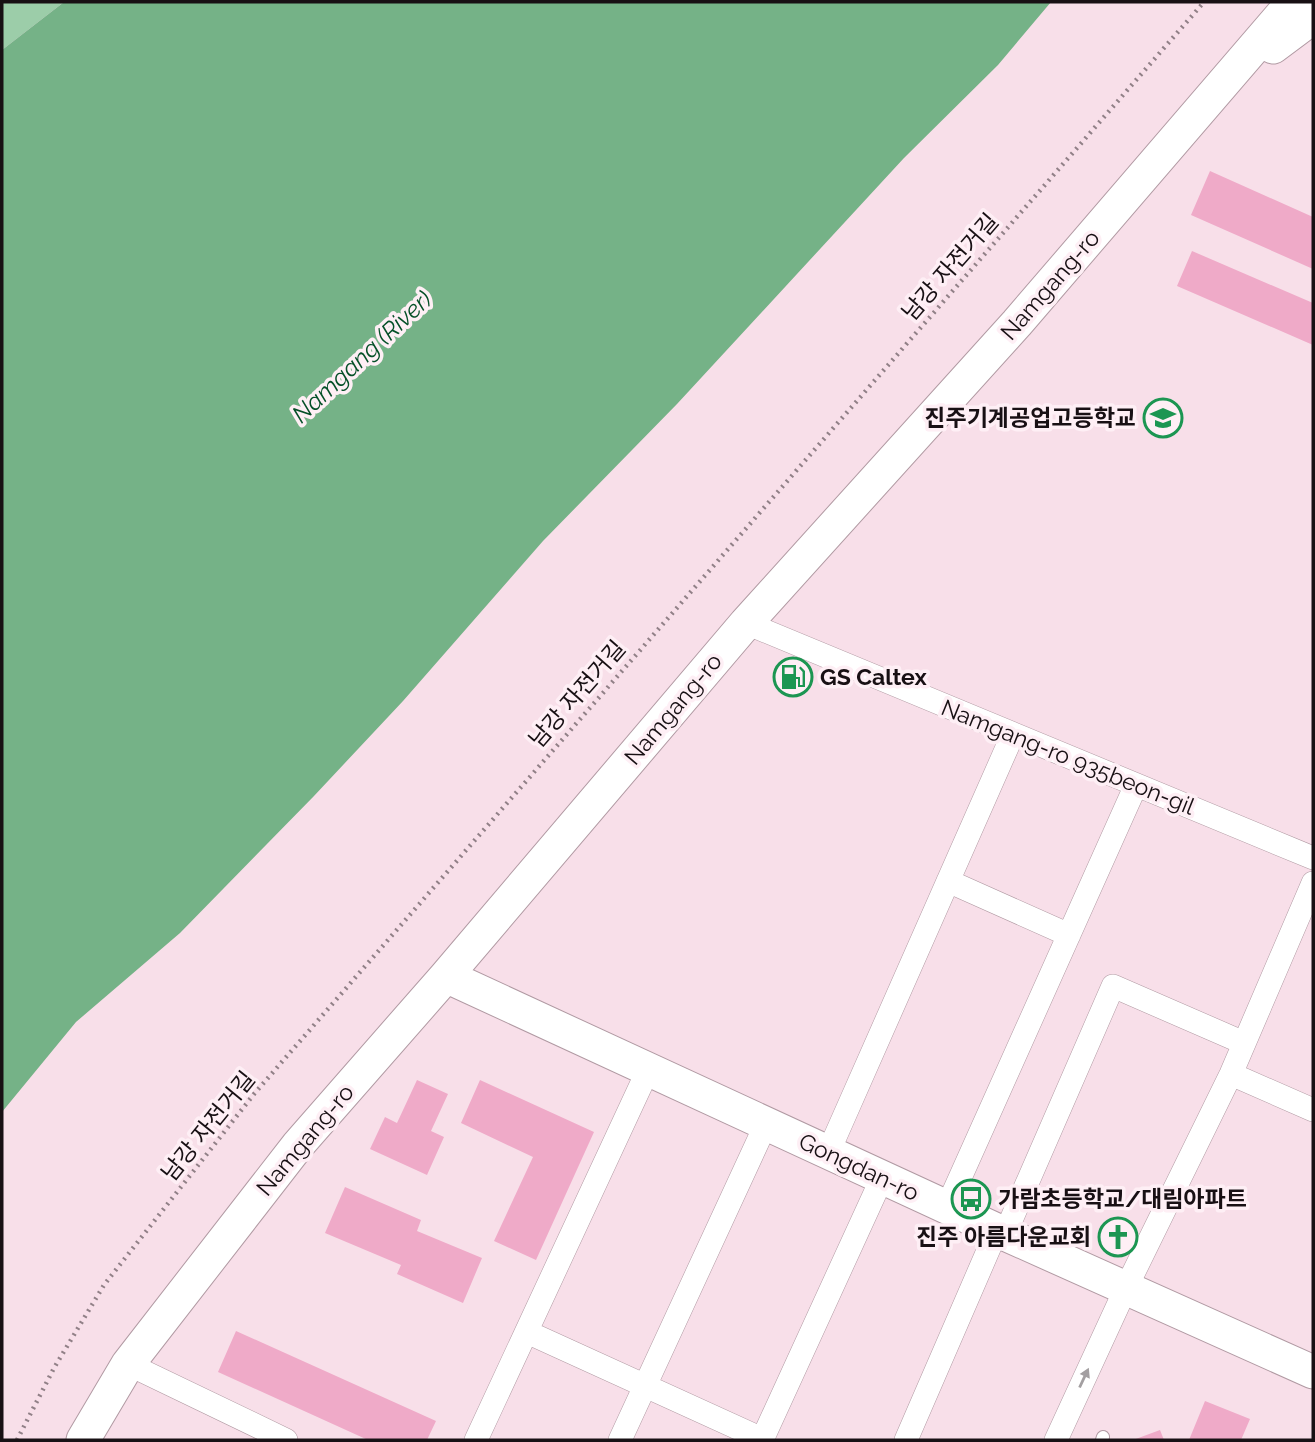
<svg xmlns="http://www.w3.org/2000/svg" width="1315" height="1442" viewBox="0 0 1315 1442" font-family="Raleway,'Noto Sans KR',sans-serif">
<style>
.green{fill:#9ccda9}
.water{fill:#75b287}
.building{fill:#efaac8}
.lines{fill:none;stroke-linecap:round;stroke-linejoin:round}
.lane-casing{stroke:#b19aa3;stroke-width:14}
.street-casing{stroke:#b19aa3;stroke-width:24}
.secondary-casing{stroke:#b19aa3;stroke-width:35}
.path{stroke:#918087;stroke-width:4.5;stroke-dasharray:2 5;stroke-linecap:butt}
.lane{stroke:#fff;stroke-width:12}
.street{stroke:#fff;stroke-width:23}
.secondary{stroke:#fff;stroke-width:33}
.oneway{fill:#a39fa1}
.labels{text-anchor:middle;stroke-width:7;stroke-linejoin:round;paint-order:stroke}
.street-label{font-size:23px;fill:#181014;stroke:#feeff5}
.poi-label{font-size:23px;font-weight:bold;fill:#181014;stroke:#feeff5;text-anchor:end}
.water-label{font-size:24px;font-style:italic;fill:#055028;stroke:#feeff5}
</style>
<rect width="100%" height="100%" fill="#f8dfe9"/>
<!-- green -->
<path class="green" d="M2 2H64L2 50Z"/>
<!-- water -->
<path class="water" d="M64 2H1051L998 65 904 158 677 404 543 541 403 701 314 796 180 933 76 1022 2 1112V50Z"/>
<!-- building -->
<path class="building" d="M1210 171 1313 217V269L1191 215Z
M1192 251 1313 303V345L1177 286Z
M417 1080 448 1094 431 1131 444 1137 427 1175 370 1149 385 1117 397 1123Z
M480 1080 594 1132 536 1260 494 1241 533 1157 461 1123Z
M345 1187 421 1220 417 1231 482 1258 463 1303 397 1274 401 1265 325 1233Z
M236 1331 436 1421 427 1440H368L218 1372Z
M1205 1401 1250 1419 1241 1440H1189Z
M1160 1430 1164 1440H1133Z"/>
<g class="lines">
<defs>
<path id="lane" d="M1102 1440 1103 1437"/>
<path id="street" d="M746 623 1313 858
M948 881 1069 935
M1231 1074 1313 1110
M828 1153 1013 734
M947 1207 1136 785
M1005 1234 1113 986 1244 1043
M527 1332 764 1440
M128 1364 286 1440
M476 1440 648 1070
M620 1440 766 1124
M762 1440 882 1178
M906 1440 997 1230
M1056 1440 1126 1288 1231 1074 1313 883"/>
<path id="secondary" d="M1273 47 1313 17
M446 976 1005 1234 1313 1372
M83 1440 128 1364 298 1145 446 976 746 623 1017 323 1293 2"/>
</defs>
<!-- lane casing -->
<use href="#lane" class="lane-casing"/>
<!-- street casing -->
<use href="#street" class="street-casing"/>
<!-- secondary casing -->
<use href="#secondary" class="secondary-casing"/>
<!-- path -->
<path class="path" d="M17 1440 54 1368 104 1285 254 1094 1204 2"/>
<!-- lane -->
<use href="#lane" class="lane"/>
<!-- street -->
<use href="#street" class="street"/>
<!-- secondary -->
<use href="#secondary" class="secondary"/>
</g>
<!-- one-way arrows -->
<defs><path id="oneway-solid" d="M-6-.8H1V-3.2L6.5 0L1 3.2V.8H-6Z" transform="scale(1.75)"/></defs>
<use class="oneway" href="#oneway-solid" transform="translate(1084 1378) rotate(-65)"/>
<!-- icons -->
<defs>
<symbol id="school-ring" viewBox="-11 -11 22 22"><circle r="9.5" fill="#feeff5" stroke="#1c9652" stroke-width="1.5"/><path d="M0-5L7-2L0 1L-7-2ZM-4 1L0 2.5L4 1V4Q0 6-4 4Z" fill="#1c9652"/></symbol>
<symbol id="fuel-ring" viewBox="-11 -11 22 22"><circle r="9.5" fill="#feeff5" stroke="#1c9652" stroke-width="1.5"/><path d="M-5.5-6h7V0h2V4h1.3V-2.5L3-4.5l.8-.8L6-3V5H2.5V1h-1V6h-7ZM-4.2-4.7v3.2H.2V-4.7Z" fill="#1c9652"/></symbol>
<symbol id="bus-ring" viewBox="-11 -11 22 22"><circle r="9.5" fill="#feeff5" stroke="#1c9652" stroke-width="1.5"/><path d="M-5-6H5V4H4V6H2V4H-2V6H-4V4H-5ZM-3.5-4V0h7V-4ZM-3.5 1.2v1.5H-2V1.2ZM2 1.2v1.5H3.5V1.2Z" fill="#1c9652"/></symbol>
<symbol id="church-ring" viewBox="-11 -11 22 22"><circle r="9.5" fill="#feeff5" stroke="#1c9652" stroke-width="1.5"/><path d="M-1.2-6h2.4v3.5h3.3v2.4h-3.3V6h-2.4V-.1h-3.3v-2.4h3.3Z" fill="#1c9652"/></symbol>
</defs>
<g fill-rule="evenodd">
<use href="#school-ring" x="1141" y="396" width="44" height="44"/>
<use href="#fuel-ring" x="771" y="655" width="44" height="44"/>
<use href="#bus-ring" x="949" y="1177" width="44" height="44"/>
<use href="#church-ring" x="1096" y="1215" width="44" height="44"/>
</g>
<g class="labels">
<!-- street labels -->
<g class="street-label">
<text transform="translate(950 267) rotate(-49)" y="8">남강 자전거길</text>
<text transform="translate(1050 285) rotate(-49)" y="8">Namgang-ro</text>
<text transform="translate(577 694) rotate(-49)" y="8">남강 자전거길</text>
<text transform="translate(673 709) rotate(-50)" y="8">Namgang-ro</text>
<text transform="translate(1068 757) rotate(22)" y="8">Namgang-ro 935beon-gil</text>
<text transform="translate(208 1126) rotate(-51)" y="8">남강 자전거길</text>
<text transform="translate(305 1140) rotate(-50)" y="8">Namgang-ro</text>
<text transform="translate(859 1167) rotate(25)" y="8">Gongdan-ro</text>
</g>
<!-- poi labels -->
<g class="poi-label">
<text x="1136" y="426">진주기계공업고등학교</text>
<text x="820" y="685" text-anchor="start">GS Caltex</text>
<text x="998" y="1207" text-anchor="start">가람초등학교/대림아파트</text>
<text x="1091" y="1245">진주 아름다운교회</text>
</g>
<!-- water labels -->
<g class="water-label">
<text transform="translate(362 357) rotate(-43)" y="8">Namgang (River)</text>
</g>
</g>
<!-- border -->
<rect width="1315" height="1442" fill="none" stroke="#181014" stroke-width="7"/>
</svg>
